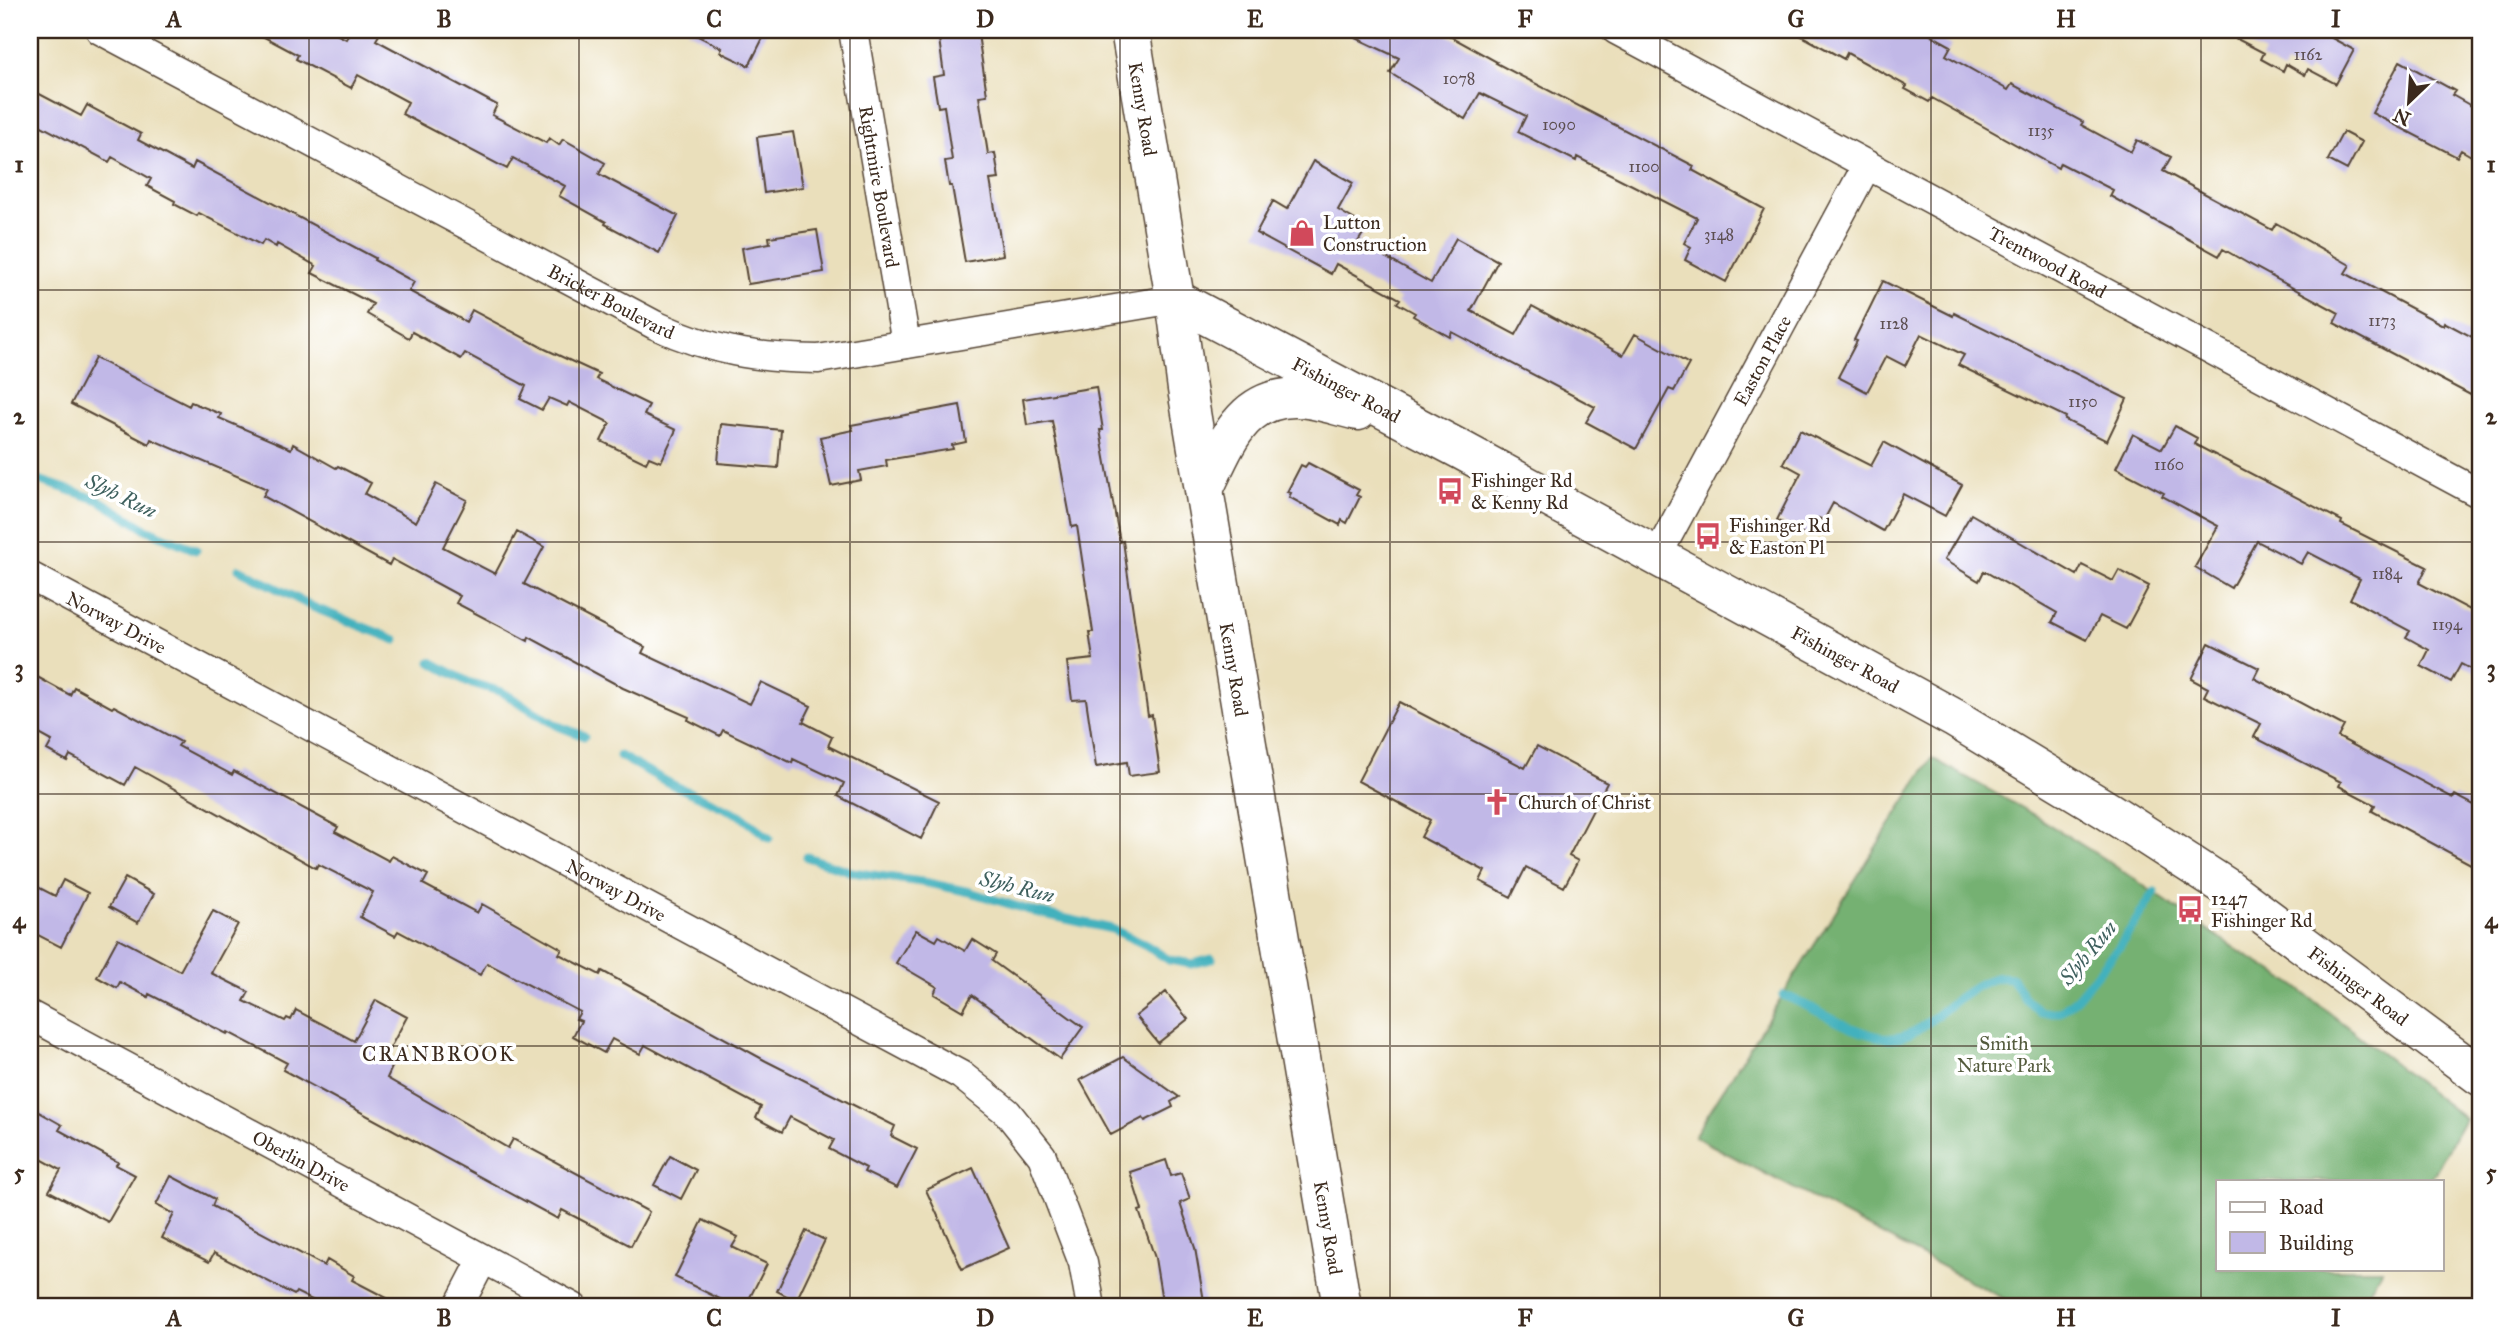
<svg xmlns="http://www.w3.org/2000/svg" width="2510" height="1337" viewBox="0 0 2510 1337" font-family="'IM FELL Great Primer',serif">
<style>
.forest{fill:#74b172;stroke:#586e48;stroke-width:2}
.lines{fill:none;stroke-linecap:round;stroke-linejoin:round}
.stream{stroke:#42b1bd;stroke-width:9}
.building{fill:#c1b8e7}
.minor-casing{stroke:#554536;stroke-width:31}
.secondary-casing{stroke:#554536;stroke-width:41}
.minor{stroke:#fff;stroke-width:28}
.secondary{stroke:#fff;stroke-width:38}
.grid{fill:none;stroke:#3b2a1e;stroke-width:2;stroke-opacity:0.55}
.labels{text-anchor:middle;stroke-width:7;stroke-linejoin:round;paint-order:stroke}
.number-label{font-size:16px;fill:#5c4e50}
.street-label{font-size:19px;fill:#3b2a1e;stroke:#fff}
.poi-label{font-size:19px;fill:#3b2a1e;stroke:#fff;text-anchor:start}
.park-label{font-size:19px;fill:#545b3d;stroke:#fff}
.water-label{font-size:21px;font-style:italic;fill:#3e605e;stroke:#fff}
.neighbourhood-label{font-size:21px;letter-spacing:2px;fill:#3b2a1e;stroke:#fff}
.neatline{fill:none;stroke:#3b2a1e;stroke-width:2.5}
.grid-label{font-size:23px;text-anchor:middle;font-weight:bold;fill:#3b2a1e}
</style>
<rect width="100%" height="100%" fill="#fff"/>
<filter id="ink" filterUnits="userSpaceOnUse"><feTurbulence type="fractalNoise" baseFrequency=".0143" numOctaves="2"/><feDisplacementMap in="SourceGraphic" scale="14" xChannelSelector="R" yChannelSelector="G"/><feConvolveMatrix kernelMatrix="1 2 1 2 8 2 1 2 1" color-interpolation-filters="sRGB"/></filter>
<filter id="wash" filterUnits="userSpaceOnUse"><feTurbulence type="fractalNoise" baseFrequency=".00686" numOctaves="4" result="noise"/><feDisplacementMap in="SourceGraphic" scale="28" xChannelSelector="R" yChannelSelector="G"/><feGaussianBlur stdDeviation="1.57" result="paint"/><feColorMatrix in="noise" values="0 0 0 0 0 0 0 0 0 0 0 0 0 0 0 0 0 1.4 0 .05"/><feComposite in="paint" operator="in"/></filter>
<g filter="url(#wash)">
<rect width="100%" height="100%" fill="#eadfbb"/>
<!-- forest -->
<path class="forest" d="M1932 758 2029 812 2106 860 2239 951 2290 982 2465 1119 2430 1181H2218V1269H2382L2360 1307H2019L1694 1136Z"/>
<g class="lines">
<!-- stream -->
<path class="stream" d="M30 477 99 500 146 529 196 550
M239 569 315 608 396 640
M431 662 468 682 502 692 558 726 584 736
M620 756 669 783 740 815 769 838
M807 857 852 872 928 883 970 892 1035 912 1112 929 1146 945 1169 960 1192 964 1212 959
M1783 995C1817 1008 1852 1035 1889 1038 1923 1041 1958 986 1996 978 2001 976 2007 978 2012 978L2024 997 2040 1012H2060L2077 998 2119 947 2155 892"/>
</g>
<g id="blocks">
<!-- building -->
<path class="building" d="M251 30H328L346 39 351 30H382L376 40 497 105 492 115 546 143 549 138 559 145 563 139 605 163 599 174 678 216 659 253 605 224 606 222 559 196 565 186 513 158 507 169 402 114 408 102 358 75 351 88 296 59 298 55Z
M686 30H767L749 66 720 52 722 48Z
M1339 30H1439L1497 62 1496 63 1694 166 1692 170 1764 209 1726 282 1685 260 1691 247 1684 243 1697 218 1577 157 1576 161 1518 132 1526 116 1480 93 1465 119 1390 73 1399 58Z
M1791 30H1922L1951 46 1946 55 2008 90 2012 84 2083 122 2081 125 2131 152 2137 140 2171 157 2163 171 2272 230 2276 223 2350 265 2345 273 2443 325 2444 322 2480 341V400L2334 323 2339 313 2249 264 2223 249 2219 256 2110 196 2113 190 2060 163 2058 168 1932 98 1929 102 1905 89 1907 86 1847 53 1844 59Z
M2220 30H2317L2354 50 2336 84 2308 69 2305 75 2286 64 2283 71 2261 59 2264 53Z
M978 34 987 95 979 96 988 154 995 153 999 179 990 180 1003 255 965 262 952 186H949L945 161 952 160 944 106 938 107 933 77 944 75 939 39Z
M2400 61 2455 91 2452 95 2480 111V161L2461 150 2457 157 2372 113Z
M30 89 81 116 87 105 141 134 138 140 192 169 195 162 375 258 374 260 414 282 409 291 466 322 472 310 545 349 599 374 596 379 649 405 644 415 676 430 661 462 649 457 646 463 601 441 610 423 569 402 567 406 549 398 542 410 520 399 526 386 465 353 461 359 412 332 409 338 367 314 373 304 312 273 316 266 277 244 276 247 264 240 261 245 199 213 197 216 174 204 175 201 147 186 151 179 112 157 109 162 30 120Z
M793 132 803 187 764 193 757 137Z
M2343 132 2362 142 2347 170 2328 160Z
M1313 161 1353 183 1338 210 1367 227 1358 242 1431 283 1456 238 1498 261 1471 311 1516 335 1532 306 1623 355 1635 334 1689 364 1674 391 1669 389 1636 449 1586 422 1595 407 1452 332 1450 337 1413 316 1415 313 1397 303 1400 299 1336 264 1331 274 1256 233 1273 201 1287 209Z
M817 230 824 272 748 284 742 248 770 243 769 237Z
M1883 281 1953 316 1954 313 2127 399 2107 441 2065 420 2066 417 1958 365 1964 355 1921 334 1905 366 1886 356 1867 392 1838 377 1857 341 1854 340Z
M95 358 189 406 191 402 221 414 219 418 291 449 293 444 336 468 338 466 371 483 365 494 416 522 436 484 467 500 443 547 495 574 517 532 544 547 524 584 645 647 642 653 750 704 761 682 811 706 803 722 832 737 828 746 939 801 921 839 838 796 844 783 793 759 792 763 723 730 720 736 688 720 689 717 623 688 529 637 528 641 456 603 460 596 392 559 389 565 263 496 267 489 151 439 149 444 71 404Z
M1096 387 1103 430H1100L1120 542 1123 541 1148 716 1152 715 1160 772 1129 776 1127 762 1096 767 1086 699 1072 700 1067 662 1093 659 1089 632H1093L1077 526 1072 527 1052 421 1027 425 1023 399Z
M960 405 966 442 952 445 953 449 886 460 887 466 859 471 861 480 831 486 820 437 853 430 851 425Z
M721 424 781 430 778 468 718 463Z
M2175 426 2197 438 2194 444 2342 521 2341 524 2427 567 2419 583 2480 615V674L2461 664 2451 682 2421 666 2429 650 2406 637 2410 631 2350 599 2360 579 2308 552 2301 564 2257 541 2231 588 2195 567 2218 526 2162 496 2164 493 2116 468 2133 434 2162 449Z
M1800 430 1871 466 1884 442 1962 485 1945 516 1903 494 1883 531 1833 503 1824 520 1818 518 1808 536 1777 520 1801 473 1783 463Z
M1308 463 1359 490 1356 495 1360 497 1347 523 1342 520 1340 525 1289 497 1291 493 1287 492 1301 465 1305 467Z
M1971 514 2077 575 2082 565 2113 581 2119 570 2149 586 2126 629 2100 616 2087 640 2052 622 2057 613 1984 571 1979 581 1944 560Z
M2209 643 2259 668 2254 678 2344 726 2338 737 2453 798 2455 795 2480 808V869L2372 811 2375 805 2339 786 2341 782 2254 737 2261 724 2204 696 2208 688 2191 679Z
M30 673 70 695 74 687 112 708 114 706 181 742 178 746 232 775 234 771 338 827 335 832 389 861 392 856 428 875 423 884 477 913 482 904 562 949 559 954 600 975 602 971 766 1061 895 1126 891 1136 917 1149 897 1188 864 1172 866 1168 829 1149 834 1140 790 1117 782 1132 756 1118 761 1107 645 1045 640 1054 612 1039 604 1053 573 1036 581 1021 576 1019 580 1012 487 963 480 975 398 931 395 936 360 917 373 892 318 864 316 868 135 767 125 785 70 755 67 761 47 750 52 741 30 729Z
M1399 702 1525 768 1537 746 1607 783 1569 856 1578 861 1564 887 1526 867 1511 897 1480 881 1485 871 1421 837 1430 820 1358 781Z
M125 878 154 894 138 923 109 907Z
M63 880 88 893 61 947 30 931V883L55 896Z
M213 911 238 924 211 973 249 992 244 1001 285 1021 287 1018 291 1020 296 1010 354 1041 376 1000 407 1017 384 1059 393 1065 387 1078 508 1148 513 1139 649 1212 631 1246 562 1210 558 1219 283 1070 287 1063 228 1032 227 1034 149 994 148 997 120 982 117 988 97 977 118 938 180 971Z
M916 930 936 941 939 936 965 951 972 939 996 954 992 961 1083 1027 1060 1059 972 995 963 1011 934 994 937 987 896 963Z
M1166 992 1188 1019 1158 1043 1136 1016Z
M1123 1057 1179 1097 1171 1102 1173 1107 1145 1121 1143 1118 1111 1135 1080 1080Z
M30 1107 62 1125 59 1130 118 1162 116 1165 135 1175 108 1222 49 1191 61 1170 30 1153Z
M670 1156 696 1170 681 1199 654 1185Z
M1166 1160 1171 1176 1181 1173 1190 1199 1180 1203 1195 1248 1205 1307H1163L1155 1258 1139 1211 1142 1210 1130 1172Z
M973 1168 1009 1248 962 1269 926 1190Z
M171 1176 215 1199 212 1206 324 1266 327 1260 354 1276 352 1280 404 1307H326L296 1292 294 1295 214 1253 209 1262 162 1238 174 1214 156 1205Z
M703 1220 738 1237 732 1247 767 1264 745 1307H736L675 1277Z
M806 1231 825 1240 796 1301 777 1291Z"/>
</g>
</g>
<g filter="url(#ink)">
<use href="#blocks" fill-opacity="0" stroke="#554536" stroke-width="2"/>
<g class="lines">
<defs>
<g id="minor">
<path id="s1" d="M100 30 655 325C712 351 756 358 818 359L1175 299"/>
<path id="s2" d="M853 30 906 344"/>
<path id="s3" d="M1616 30 2480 494"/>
<path id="s4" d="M1657 556 1867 165"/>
<path id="s5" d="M30 576 961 1075 1007 1112 1042 1156 1083 1263 1091 1307"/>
<path id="s6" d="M30 1015 573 1307"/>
<path d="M458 1307 483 1259"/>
</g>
<g id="secondary">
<path id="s7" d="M1130 30 1175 299 1187 389 1342 1307"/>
<path id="s8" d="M1175 299 1463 451 1954 718 2108 811 2226 887 2480 1076"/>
<path d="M1205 487C1226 444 1242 395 1299 398 1318 399 1339 407 1358 411"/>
</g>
</defs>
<!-- minor casing -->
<use href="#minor" class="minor-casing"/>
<!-- secondary casing -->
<use href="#secondary" class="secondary-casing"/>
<!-- minor -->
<use href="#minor" class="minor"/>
<!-- secondary -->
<use href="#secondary" class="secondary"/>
</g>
</g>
<!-- grid -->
<path class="grid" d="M309 30V1307M579 30V1307M850 30V1307M1120 30V1307M1390 30V1307M1660 30V1307M1931 30V1307M2201 30V1307M30 290H2480M30 542H2480M30 794H2480M30 1046H2480"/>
<!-- icons -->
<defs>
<symbol id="shop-bare" viewBox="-9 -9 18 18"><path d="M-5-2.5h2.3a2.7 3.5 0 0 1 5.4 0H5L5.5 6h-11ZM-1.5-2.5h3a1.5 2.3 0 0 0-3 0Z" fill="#d1495b" stroke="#fff" stroke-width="2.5" paint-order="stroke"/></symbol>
<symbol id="bus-bare" viewBox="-9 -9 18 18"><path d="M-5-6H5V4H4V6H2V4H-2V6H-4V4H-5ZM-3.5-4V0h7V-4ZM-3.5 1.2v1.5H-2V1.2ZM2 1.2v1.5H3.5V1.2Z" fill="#d1495b" stroke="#fff" stroke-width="2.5" paint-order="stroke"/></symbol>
<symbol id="church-bare" viewBox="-9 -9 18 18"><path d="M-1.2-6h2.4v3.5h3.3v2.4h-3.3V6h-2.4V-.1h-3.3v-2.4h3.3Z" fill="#d1495b" stroke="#fff" stroke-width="2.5" paint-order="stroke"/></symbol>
</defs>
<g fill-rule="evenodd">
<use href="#shop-bare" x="1283" y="214" width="38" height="38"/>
<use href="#bus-bare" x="1431" y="472" width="38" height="38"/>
<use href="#bus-bare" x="1689" y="517" width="38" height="38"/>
<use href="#church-bare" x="1478" y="783" width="38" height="38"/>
<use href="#bus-bare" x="2171" y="890" width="38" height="38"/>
</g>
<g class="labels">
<!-- number labels -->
<g class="number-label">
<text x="2308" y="60">1162</text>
<text x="1459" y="84">1078</text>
<text x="1559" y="130">1090</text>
<text x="2041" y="136">1135</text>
<text x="1644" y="172">1100</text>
<text x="1719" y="240">3148</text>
<text x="2382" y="326">1173</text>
<text x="1894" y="329">1128</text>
<text x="2083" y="407">1150</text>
<text x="2169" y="470">1160</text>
<text x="2387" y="579">1184</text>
<text x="2447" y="630">1194</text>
</g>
<!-- street labels -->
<g class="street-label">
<text dy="7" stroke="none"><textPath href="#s7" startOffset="80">Kenny Road</textPath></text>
<text dy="7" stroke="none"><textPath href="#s2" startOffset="159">Rightmire Boulevard</textPath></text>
<text dy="7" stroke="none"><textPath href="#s3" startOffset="490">Trentwood Road</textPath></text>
<text dy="7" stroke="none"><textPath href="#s1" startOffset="579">Bricker Boulevard</textPath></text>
<text dy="7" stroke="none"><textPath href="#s4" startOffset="222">Easton Place</textPath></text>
<text dy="7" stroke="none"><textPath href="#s8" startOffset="194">Fishinger Road</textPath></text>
<text dy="7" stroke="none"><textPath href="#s5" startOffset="98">Norway Drive</textPath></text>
<text dy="7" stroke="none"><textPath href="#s8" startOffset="761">Fishinger Road</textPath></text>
<text dy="7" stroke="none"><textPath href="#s7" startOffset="648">Kenny Road</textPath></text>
<text dy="7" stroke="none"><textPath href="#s5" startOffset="665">Norway Drive</textPath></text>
<text dy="7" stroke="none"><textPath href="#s8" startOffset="1370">Fishinger Road</textPath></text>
<text dy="7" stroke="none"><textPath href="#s6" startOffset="308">Oberlin Drive</textPath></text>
<text dy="7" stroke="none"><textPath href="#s7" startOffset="1214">Kenny Road</textPath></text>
</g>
<!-- poi labels -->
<g class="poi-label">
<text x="1323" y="229">Lutton<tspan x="1323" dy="22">Construction</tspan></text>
<text x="1471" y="487">Fishinger Rd<tspan x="1471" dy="22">&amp; Kenny Rd</tspan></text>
<text x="1729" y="532">Fishinger Rd<tspan x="1729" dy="22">&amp; Easton Pl</tspan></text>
<text x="1518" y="809">Church of Christ</text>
<text x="2211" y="905">1247<tspan x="2211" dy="22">Fishinger Rd</tspan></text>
</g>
<!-- park labels -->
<g class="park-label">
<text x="2004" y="1050">Smith<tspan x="2004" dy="22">Nature Park</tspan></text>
</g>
<!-- water labels -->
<g class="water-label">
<text transform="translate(121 496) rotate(26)" y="7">Slyh Run</text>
<text transform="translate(1017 887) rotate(14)" y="7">Slyh Run</text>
<text transform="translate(2088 953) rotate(-50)" y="7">Slyh Run</text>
</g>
<!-- neighbourhood labels -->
<g class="neighbourhood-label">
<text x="439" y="1061">CRANBROOK</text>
</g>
</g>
<!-- margin -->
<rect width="2510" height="1337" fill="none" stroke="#fff" stroke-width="77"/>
<!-- legend -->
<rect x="2216" y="1180" width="228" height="91" fill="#ffffff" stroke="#b1aaa5" stroke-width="2"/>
<rect x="2230" y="1202" width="35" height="10" fill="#ffffff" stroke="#b1aaa5" stroke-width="2"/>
<text x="2279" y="1214" font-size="21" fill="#3b2a1e">Road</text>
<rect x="2230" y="1232" width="35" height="21" fill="#c1b8e7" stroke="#b1aaa5" stroke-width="2"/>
<text x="2279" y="1250" font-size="21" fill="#3b2a1e">Building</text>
<!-- north arrow -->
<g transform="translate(2409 102) rotate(205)" stroke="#ffffff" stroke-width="5" paint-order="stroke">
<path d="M0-5L12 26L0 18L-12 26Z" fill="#3b2a1e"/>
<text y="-10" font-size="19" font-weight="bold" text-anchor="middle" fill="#3b2a1e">N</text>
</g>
<rect x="38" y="38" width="2434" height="1260" class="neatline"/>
<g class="grid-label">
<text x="174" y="27">A</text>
<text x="444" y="27">B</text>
<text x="714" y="27">C</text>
<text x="985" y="27">D</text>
<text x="1255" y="27">E</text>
<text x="1525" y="27">F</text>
<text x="1796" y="27">G</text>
<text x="2066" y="27">H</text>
<text x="2336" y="27">I</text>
<text x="19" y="172">1</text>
<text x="2491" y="172">1</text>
<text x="19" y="424">2</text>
<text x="2491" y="424">2</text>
<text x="19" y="676">3</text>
<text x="2491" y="676">3</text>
<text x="19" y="928">4</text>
<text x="2491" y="928">4</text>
<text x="19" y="1180">5</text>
<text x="2491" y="1180">5</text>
<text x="174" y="1326">A</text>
<text x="444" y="1326">B</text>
<text x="714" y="1326">C</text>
<text x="985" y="1326">D</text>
<text x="1255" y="1326">E</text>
<text x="1525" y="1326">F</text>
<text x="1796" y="1326">G</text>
<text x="2066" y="1326">H</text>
<text x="2336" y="1326">I</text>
</g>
</svg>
